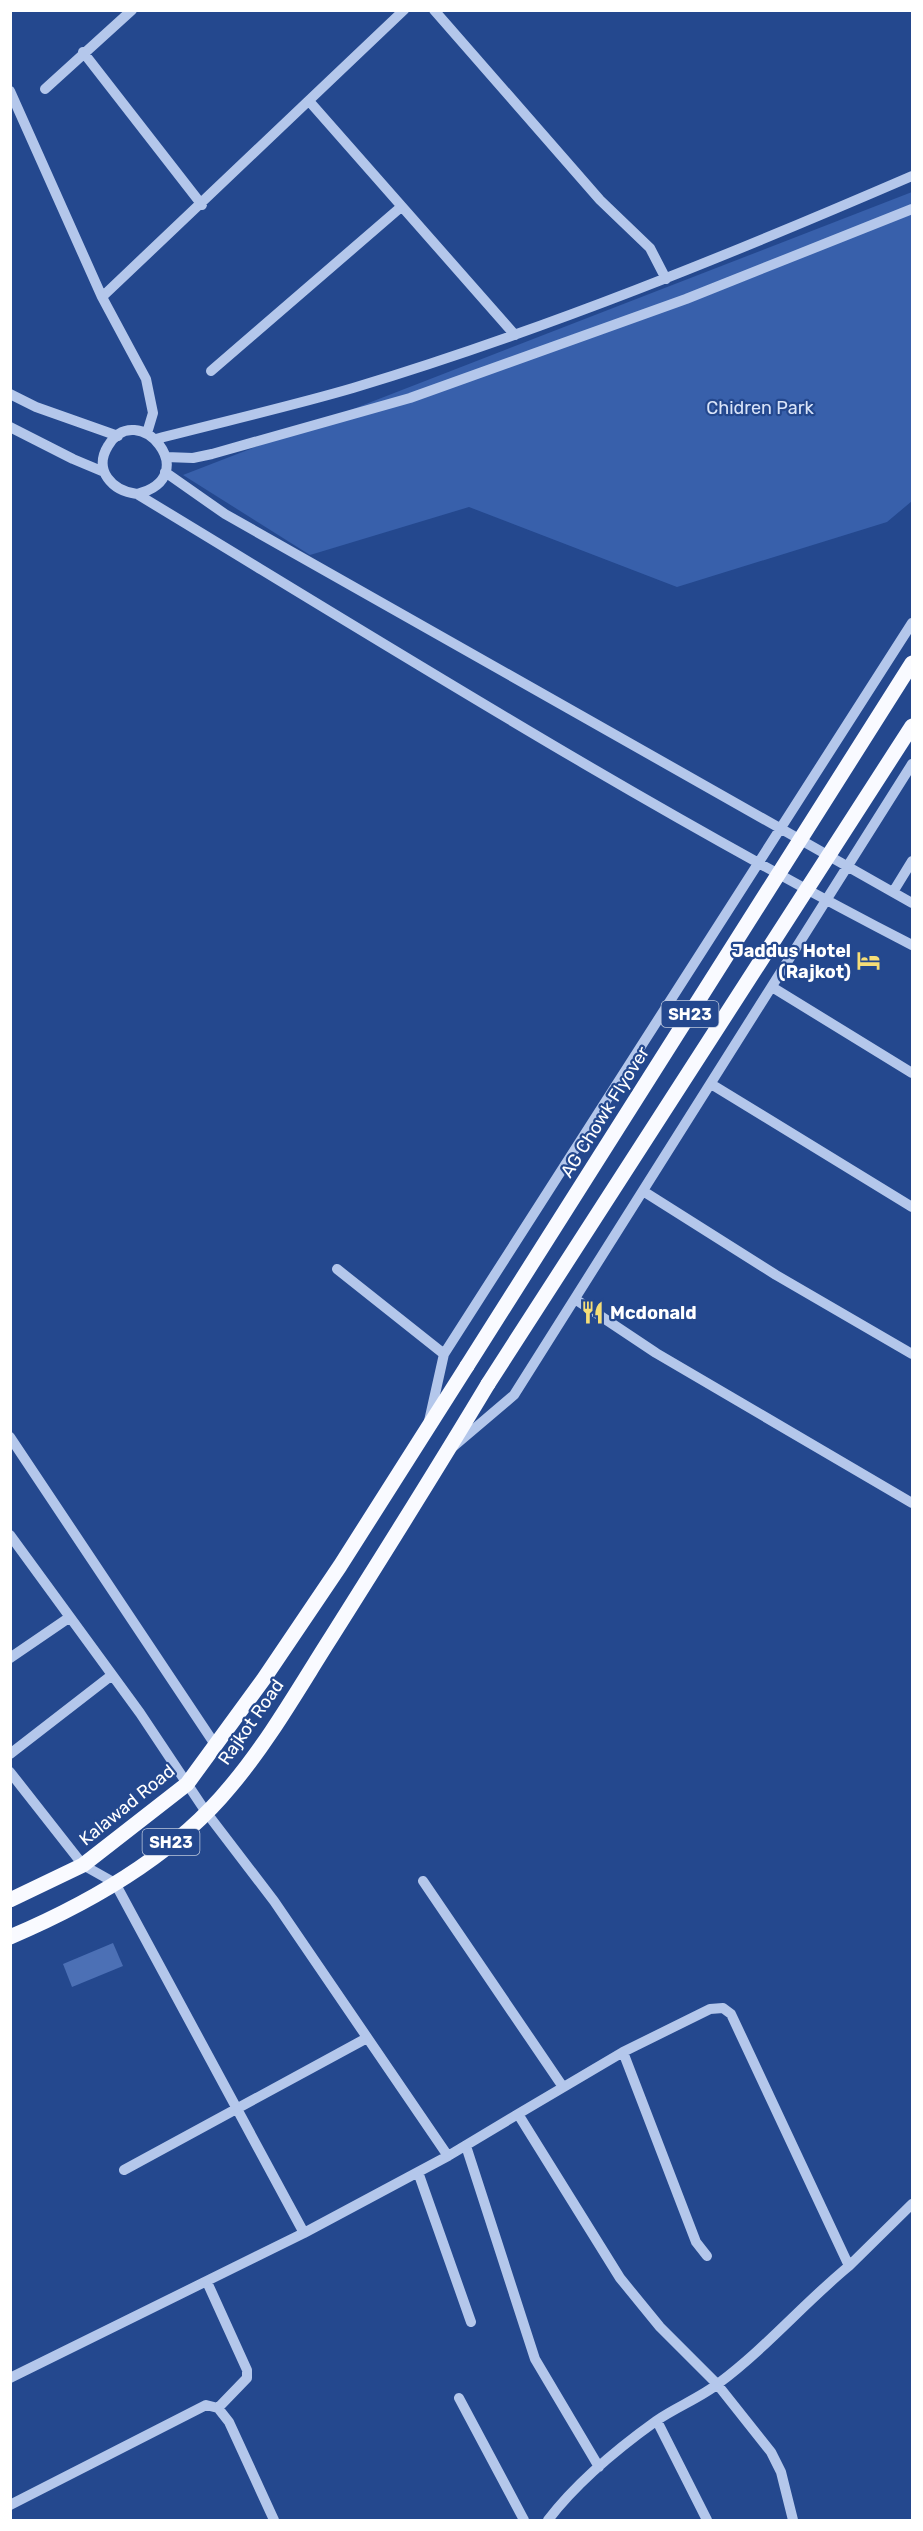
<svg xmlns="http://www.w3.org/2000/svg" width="923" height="2531" viewBox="0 0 923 2531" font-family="Rubik,sans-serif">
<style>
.green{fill:#3860ab}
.building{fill:#4c70b5}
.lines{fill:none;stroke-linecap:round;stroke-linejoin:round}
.minor{stroke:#b4c7eb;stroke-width:10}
.major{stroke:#f9faff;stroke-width:15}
.major-bridge{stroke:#f9faff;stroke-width:15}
.labels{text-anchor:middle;stroke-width:4.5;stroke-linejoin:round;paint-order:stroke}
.shield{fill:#24488e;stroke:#bdc8dd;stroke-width:1.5}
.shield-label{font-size:16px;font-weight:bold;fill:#fff}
.park-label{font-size:18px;fill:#d9e4f9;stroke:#24488e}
.poi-label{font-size:18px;font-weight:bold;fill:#fff;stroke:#24488e;text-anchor:end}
.street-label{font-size:18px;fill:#fff;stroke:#24488e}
</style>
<rect width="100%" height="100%" fill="#24488e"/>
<!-- green -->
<path class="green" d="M912 192V501L887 522 677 587 469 507 310 555 183 475Z"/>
<!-- building -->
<path class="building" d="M113 1943 123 1966 72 1987 63 1964Z"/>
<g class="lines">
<!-- minor -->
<path class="minor" d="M434 10 600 200 650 248 666 279
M83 52 202 205
M45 89 132 10
M10 91 102 297 146 379 153 413 147 433
M309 101 515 335
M102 297 404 10
M211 371 401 207
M10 394 36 407 118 436
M10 427 73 459 104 472
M156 439C221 422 288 407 353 388 545 330 729 255 912 176
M166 457 193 458 212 454 410 398 686 299 912 209
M165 472 225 514 912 903
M137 494C206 477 137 396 108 446 93 470 112 491 137 494 393 649 646 808 912 945
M893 892 912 861
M772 987 912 1073
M711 1084 912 1207
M643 1191 776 1275 912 1354
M337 1269 444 1354
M575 1299 656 1353 912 1503
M429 1421 444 1354 912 623
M10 1437 216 1746
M454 1446 514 1395 912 764
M10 1535 140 1713 206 1812 274 1901 448 2156 304 2233
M10 1658 70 1617
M10 1754 112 1675
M10 1772 83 1865 115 1883 304 2233 10 2378
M423 1881 563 2087
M623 2052 696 2242 707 2256
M518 2114 623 2052 710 2009 723 2008 731 2014 849 2266C804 2303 766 2348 719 2383 700 2398 676 2407 656 2421 617 2449 577 2482 548 2520
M466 2146 535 2359 599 2467
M448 2156 518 2114 620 2278 660 2327 717 2384 771 2452 781 2472 793 2520
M124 2170 367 2038
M418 2172 471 2322
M849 2266 912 2204
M207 2282 247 2370V2378L218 2408
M459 2398 524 2520
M657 2421 707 2520
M10 2505 206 2405 218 2408 229 2422 274 2520"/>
<!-- major -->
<path class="major" d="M10 1900 83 1865 187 1784 263 1680 340 1566 467 1366
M10 1937C90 1903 174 1855 230 1787 269 1741 300 1686 332 1636 385 1552 437 1469 488 1384"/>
<!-- major-bridge -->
<path class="major-bridge" d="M467 1366 912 663
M488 1384 912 726"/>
</g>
<!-- icons -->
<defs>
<symbol id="hotel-bare" viewBox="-9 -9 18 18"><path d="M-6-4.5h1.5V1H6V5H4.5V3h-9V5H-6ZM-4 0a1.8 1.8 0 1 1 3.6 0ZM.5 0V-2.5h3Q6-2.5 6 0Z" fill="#f6de77" stroke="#24488e" stroke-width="2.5" paint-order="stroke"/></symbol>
<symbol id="restaurant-bare" viewBox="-9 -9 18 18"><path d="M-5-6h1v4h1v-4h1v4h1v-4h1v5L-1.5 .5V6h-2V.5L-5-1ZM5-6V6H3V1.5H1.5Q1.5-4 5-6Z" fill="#f6de77" stroke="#24488e" stroke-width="2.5" paint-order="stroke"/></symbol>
</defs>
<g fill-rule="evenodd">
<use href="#hotel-bare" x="852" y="944" width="33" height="33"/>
<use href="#restaurant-bare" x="576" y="1296" width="33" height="33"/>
</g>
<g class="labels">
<!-- shield labels -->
<g class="shield">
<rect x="661.5" y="1001" width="57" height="26" rx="4.5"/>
<rect x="142.5" y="1829" width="57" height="26" rx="4.5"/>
</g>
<g class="shield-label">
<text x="690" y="1020">SH23</text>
<text x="171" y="1848">SH23</text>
</g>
<!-- park labels -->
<g class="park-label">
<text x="760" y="414">Chidren Park</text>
</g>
<!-- poi labels -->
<g class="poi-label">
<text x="851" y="957">Jaddus Hotel<tspan x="851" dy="21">(Rajkot)</tspan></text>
<text x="610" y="1319" text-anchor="start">Mcdonald</text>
</g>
<!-- street labels -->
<g class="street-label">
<text transform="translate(605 1112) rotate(-58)" y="6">AG Chowk Flyover</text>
<text transform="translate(251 1722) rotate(-55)" y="6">Rajkot Road</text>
<text transform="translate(127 1805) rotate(-39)" y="6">Kalawad Road</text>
</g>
</g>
<!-- border -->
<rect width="923" height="2531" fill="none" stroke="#ffffff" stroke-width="24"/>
</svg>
